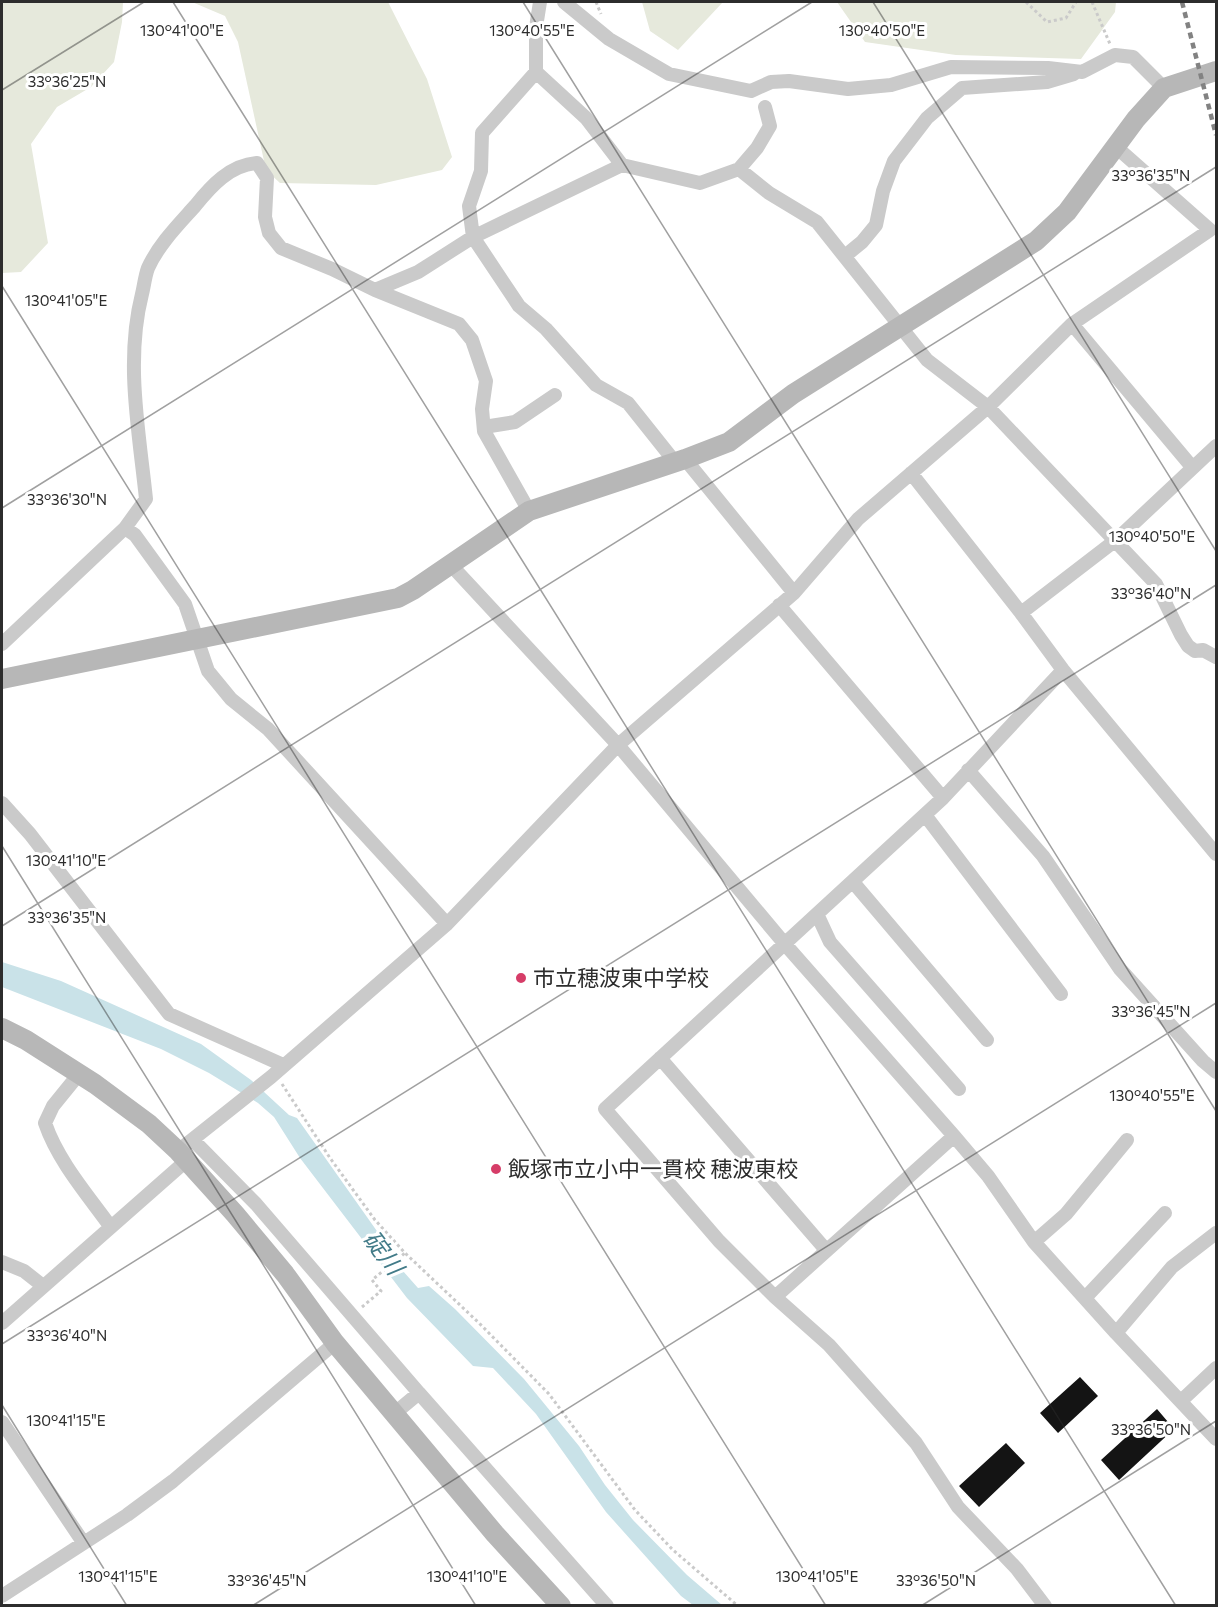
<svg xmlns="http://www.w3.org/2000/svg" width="1218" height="1607" viewBox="0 0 1218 1607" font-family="Commissioner,'Noto Sans JP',sans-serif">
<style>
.green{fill:#e6e9dc}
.water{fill:#c9e2e8}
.building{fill:#141414}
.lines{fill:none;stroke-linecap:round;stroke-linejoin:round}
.path{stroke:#cacaca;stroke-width:3;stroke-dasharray:3 3;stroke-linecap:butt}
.street{stroke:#cacaca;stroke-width:14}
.secondary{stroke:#b7b7b7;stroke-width:20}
.rail{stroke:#828282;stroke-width:4.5;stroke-dasharray:6 4.5;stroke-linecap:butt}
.ticks{fill:none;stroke:#2d2d2d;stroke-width:1.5;stroke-opacity:0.45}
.poi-dot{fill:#d63d68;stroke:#fff;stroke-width:2}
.labels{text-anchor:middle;stroke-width:6;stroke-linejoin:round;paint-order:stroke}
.poi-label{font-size:22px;fill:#2d2d2d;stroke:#fff;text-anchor:start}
.water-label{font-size:24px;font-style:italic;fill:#427b88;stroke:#fff}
.ticks-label{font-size:15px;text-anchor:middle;fill:#2d2d2d;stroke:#fff;stroke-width:6;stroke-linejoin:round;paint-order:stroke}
</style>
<rect width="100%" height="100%" fill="#fff"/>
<!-- green -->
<path class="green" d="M2 2H123L122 22 114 62 91 87 57 107 31 144 48 243 21 272 2 273Z
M192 2H388L427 79 452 157 442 170 376 185 280 183 266 170 238 42 225 16Z
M642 2H723L678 50 650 31Z
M837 2H1116L1115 12 1081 59 956 55 865 42Z"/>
<!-- water -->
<path class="water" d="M2 962 61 981 201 1044 251 1080 289 1115 297 1118 379 1234 380 1245 418 1288 429 1286 455 1309 524 1379 579 1446 605 1485 633 1520 687 1575 722 1605H693L681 1596 606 1512 536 1414 493 1368 473 1366 407 1298 300 1158 274 1117 258 1103 209 1073 161 1049 2 987Z"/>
<!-- building -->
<path class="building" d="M1080 1377 1098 1396 1058 1433 1040 1413Z
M1157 1409 1174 1429 1119 1480 1101 1460Z
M1006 1443 1025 1463 979 1507 959 1486Z"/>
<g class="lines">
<!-- path -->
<path class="path" d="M596 2 601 14
M1026 2 1047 22 1066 18 1076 2
M1092 2 1110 44
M282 1084 330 1158 375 1220 405 1253 479 1323 549 1394 635 1510 673 1550 738 1606
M362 1307 381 1291 372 1280 405 1253"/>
<!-- street -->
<path class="street" d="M540 2 536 27V72L482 133 481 171 469 206 473 237 519 306 546 329 596 385 628 403 675 462
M564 2 609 39 669 74 751 91 771 82 789 81 848 89 891 85 951 67 1048 68 1082 72 1115 55 1133 57 1164 88
M536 72 586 118 622 165
M739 169 757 148 770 126 765 107
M845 256 862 242 876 225 883 191 894 161 927 118 962 88 1047 82 1074 74
M375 290 418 272 473 237 622 165 700 183 739 169 769 193 817 222 927 360 988 407 1156 584 1181 635 1188 646 1195 651 1203 650 1216 657
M1072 324 1192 467
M484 427 515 422 555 395
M685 459 794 593
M911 473 1021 613 1063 670 1216 854
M125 528 135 535 185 604 208 671 231 699 268 729 447 924
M450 564 618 745 784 943 954 1136 988 1176 1034 1242 1116 1333 1216 1439
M779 605 943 798
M1021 613 1116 540 1216 446
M2 644 125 528 146 499C139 431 125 361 142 294 144 286 145 276 148 268 159 244 178 225 195 206 211 186 230 165 257 163L267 178 265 217 269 233 281 248 332 269 375 290 459 324 472 340 486 381 482 409 484 431 529 511
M968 770 1043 856 1120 969 1203 1061 1216 1072
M2 803 30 834 169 1014 283 1065
M925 815 1061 994
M853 882 987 1040
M817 914 830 942 959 1089
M660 1058 826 1250
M79 1074 53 1106 45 1123C58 1161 87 1194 110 1226
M954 1136 775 1297 829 1345 916 1443 958 1507 1017 1569 1045 1606
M193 1140 256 1204 419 1393
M178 1151 271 1077 447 924 618 745 794 593 858 519 988 407 1072 324 1210 230 1115 146
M1034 1242 1066 1214 1127 1140
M2 1262 24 1271 43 1286
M775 1297 719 1241 605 1109 943 798 1063 670
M1085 1298 1165 1213
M2 1323 186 1161
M1116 1333 1172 1267 1216 1233
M1181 1401 1216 1368
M395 1413 419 1393 607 1606
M2 1422 83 1542
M2 1596 127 1515 173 1481 335 1343"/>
<!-- secondary -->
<path class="secondary" d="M2 679 398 598 413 590 529 511 685 459 729 442 793 394 1036 241 1067 212 1136 119 1164 88 1216 71
M2 1028 26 1040 95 1084 149 1124 178 1151 235 1214 285 1274 335 1343 495 1534 561 1606"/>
<!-- rail -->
<path class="rail" d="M1182 2 1216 135"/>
</g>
<!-- ticks -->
<path class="ticks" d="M173 2 1176 1606M523 2 1216 1111M873 2 1216 551M2 90 144 2M2 286 826 1606M2 508 812 2M2 846 476 1606M2 926 1216 167M2 1344 1216 585M2 1405 127 1606M252 1606 1216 1003M921 1606 1216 1421"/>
<!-- markers -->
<g class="poi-dot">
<circle cx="521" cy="978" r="6"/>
<circle cx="496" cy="1169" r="6"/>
</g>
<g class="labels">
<!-- poi labels -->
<g class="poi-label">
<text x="533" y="986">市立穂波東中学校</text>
<text x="508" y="1177">飯塚市立小中一貫校 穂波東校</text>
</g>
<!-- water labels -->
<g class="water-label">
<text transform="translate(383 1253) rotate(53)" y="8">碇川</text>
</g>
</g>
<g class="ticks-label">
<text x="182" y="36">130°41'00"E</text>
<text x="532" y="36">130°40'55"E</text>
<text x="882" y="36">130°40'50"E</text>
<text x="67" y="87">33°36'25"N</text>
<text x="1151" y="181">33°36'35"N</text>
<text x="66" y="306">130°41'05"E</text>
<text x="67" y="505">33°36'30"N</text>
<text x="1152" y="542">130°40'50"E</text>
<text x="1151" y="599">33°36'40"N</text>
<text x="66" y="866">130°41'10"E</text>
<text x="67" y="923">33°36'35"N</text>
<text x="1151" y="1017">33°36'45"N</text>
<text x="1152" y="1101">130°40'55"E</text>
<text x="67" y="1341">33°36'40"N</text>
<text x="66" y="1426">130°41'15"E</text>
<text x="1151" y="1435">33°36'50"N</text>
<text x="118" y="1582">130°41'15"E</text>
<text x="467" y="1582">130°41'10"E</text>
<text x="817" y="1582">130°41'05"E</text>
<text x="267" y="1586">33°36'45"N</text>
<text x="936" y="1586">33°36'50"N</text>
</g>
<!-- border -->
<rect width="1218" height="1607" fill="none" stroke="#2d2d2d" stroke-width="6"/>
</svg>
